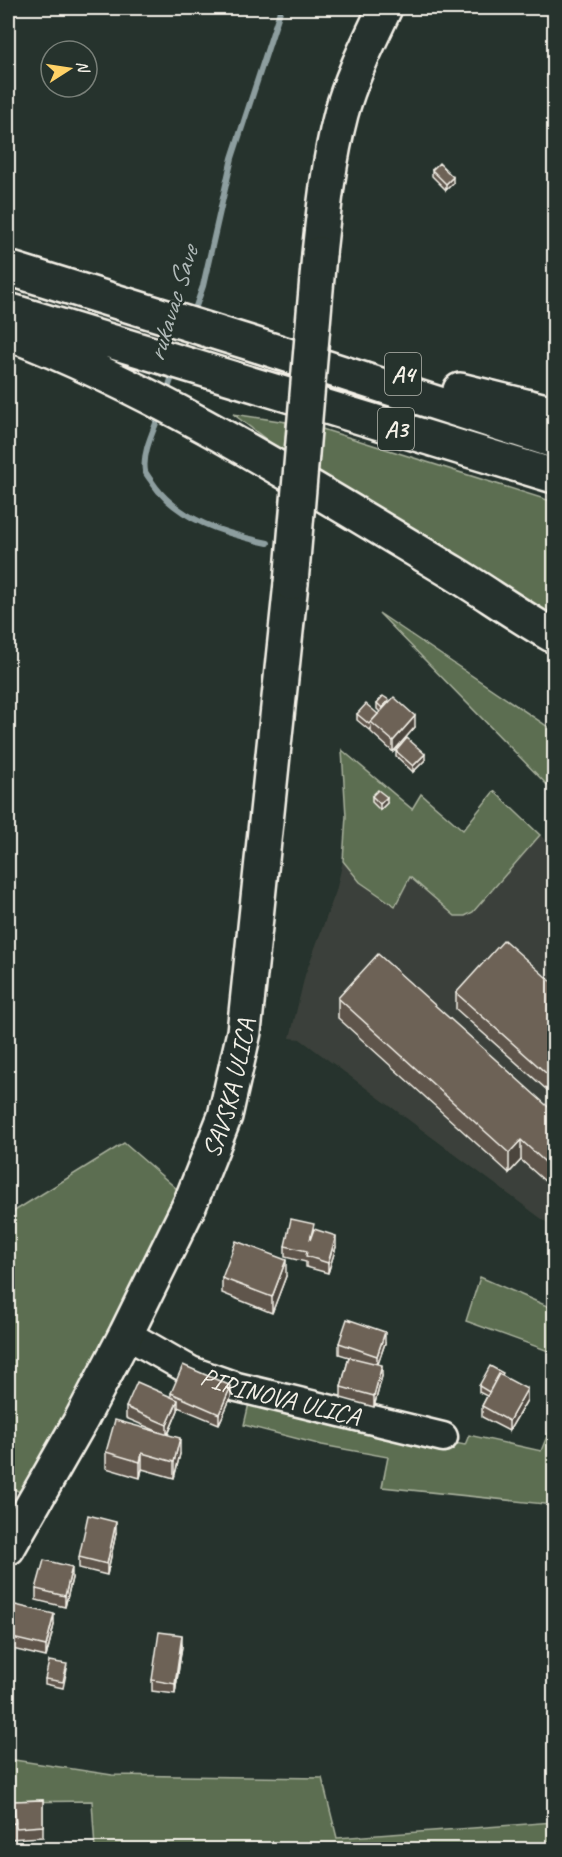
<svg xmlns="http://www.w3.org/2000/svg" width="562" height="1857" viewBox="0 0 562 1857" font-family="Caveat,sans-serif">
<style>
.built{fill:#3b413a}
.green{fill:#5b6e51;stroke:#a8b09c;stroke-width:1.5}
.lines{fill:none;stroke-linecap:round;stroke-linejoin:round}
.stream{stroke:#8d9e9f;stroke-width:6}
.minor-casing{stroke:#f4f1e8;stroke-width:33}
.major-casing{stroke:#f4f1e8;stroke-width:38}
.highway-casing{stroke:#f4f1e8;stroke-width:38}
.minor{stroke:#26332d;stroke-width:28}
.major{stroke:#26332d;stroke-width:33}
.highway{stroke:#26332d;stroke-width:33}
.major-bridge-casing{stroke:#f4f1e8;stroke-width:38;stroke-linecap:butt}
.major-bridge{stroke:#26332d;stroke-width:33}
.wall{fill:#5e544b;stroke:#f4f1e8;stroke-width:1.5}
.shaded-wall{fill:#4c453d;stroke:#f4f1e8;stroke-width:1.5}
.building{fill:#6d6257;stroke:#f4f1e8;stroke-width:1.5}
.labels{text-anchor:middle;stroke-width:5;stroke-linejoin:round;paint-order:stroke}
.shield{fill:#26332d;stroke:#b6b8b0;stroke-width:1.5}
.shield-label{font-size:24px;font-weight:bold;fill:#f4f1e8}
.street-label{font-size:26px;fill:#f4f1e8;stroke:#26332d}
.water-label{font-size:27px;font-style:italic;fill:#b0b9b8;stroke:#26332d}
</style>
<rect width="100%" height="100%" fill="#26332d"/>
<filter id="ink" filterUnits="userSpaceOnUse"><feTurbulence type="fractalNoise" baseFrequency=".0167" numOctaves="2"/><feDisplacementMap in="SourceGraphic" scale="12" xChannelSelector="R" yChannelSelector="G"/><feConvolveMatrix kernelMatrix="1 2 1 2 8 2 1 2 1" color-interpolation-filters="sRGB"/></filter>
<g filter="url(#ink)">
<!-- built -->
<path class="built" d="M540 835 554 849V1228L300 1039 290 1038 305 975 336 891 343 861 360 882 395 906 410 876 455 916H465L473 912Z"/>
<!-- green -->
<path class="green" d="M233 414 286 422 284 453Z
M319 428 554 502V621L316 472Z
M379 613 554 731V792Z
M342 750 412 809 421 794 463 830 494 791 540 835 473 912 465 916H455L410 877 395 906 360 882 343 861 346 816Z
M124 1143 186 1197 24 1494 8 1486V1215Z
M480 1277 554 1309V1353L466 1321Z
M251 1395 390 1431 465 1445 469 1435 541 1451 554 1419V1505L382 1487 388 1457 322 1445 244 1425Z
M8 1759 112 1775 322 1778 337 1838 554 1822V1849H95L92 1801 8 1802Z"/>
<g class="lines">
<!-- stream -->
<path class="stream" d="M193 315 203 286 232 158 281 8
M166 395 174 370
M160 413C154 430 142 452 145 471 146 474 150 479 152 482 177 520 226 534 268 543"/>
<defs>
<g id="minor">
<path id="s1" d="M126 1334 191 1371 237 1387 443 1437"/>
</g>
<g id="major">
<path d="M319 254C324 207 329 160 341 114 351 77 369 42 385 8"/>
<path id="s2" d="M8 1548 81 1420 126 1334 190 1204 225 1116 244 1032 291 583"/>
</g>
<path id="highway" d="M8 268 250 343 554 441
M8 310 554 476
M8 333C162 392 312 488 454 573 488 594 520 617 554 636
M460 390 554 413"/>
</defs>
<!-- minor casing -->
<use href="#minor" class="minor-casing"/>
<!-- major casing -->
<use href="#major" class="major-casing"/>
<!-- highway casing -->
<use href="#highway" class="highway-casing"/>
<!-- minor -->
<use href="#minor" class="minor"/>
<!-- major -->
<use href="#major" class="major"/>
<!-- highway -->
<use href="#highway" class="highway"/>
<defs>
<path id="major-bridge" d="M291 583 319 254"/>
</defs>
<!-- major-bridge casing -->
<use href="#major-bridge" class="major-bridge-casing"/>
<!-- major-bridge -->
<use href="#major-bridge" class="major-bridge"/>
</g>
<!-- wall -->
<path class="wall" d="M432 170 453 183 446 190 432 176Z
M389 702 415 727 393 752 371 732V727L369 730 357 720V714H378L380 712 377 709V703Z
M396 751 425 760 413 772 396 756Z
M372 796 387 803 380 810 372 802Z
M555 985V1097L456 1009V993Z
M338 998 555 1113V1190L521 1160 509 1173 338 1018Z
M314 1231 336 1247 328 1273 306 1267V1262L285 1257V1246Z
M286 1276 272 1313 222 1293V1278Z
M339 1343H385L378 1364 382 1376 374 1407 341 1398V1387L349 1357 339 1354Z
M503 1376 527 1400 509 1431 482 1417V1406L487 1396 479 1392V1386Z
M171 1393 231 1397 219 1424 178 1407V1410L168 1435 180 1454 174 1478 142 1469 140 1478 106 1468V1452L159 1432 126 1418V1407L171 1397Z
M116 1533 107 1575 79 1568V1557Z
M72 1578 65 1607 36 1600V1589Z
M8 1619 54 1625 46 1657 8 1648Z
M182 1646 175 1694 152 1691V1680Z
M67 1669 63 1688 45 1684V1679Z
M8 1796 14 1801 43 1800V1837L8 1839Z"/>
<!-- shaded-wall -->
<path class="shaded-wall" d="M453 177V183L446 190V184Z
M415 716V727L393 752V741Z
M425 754V760L413 772V766Z
M387 797V803L380 810V804Z
M521 1140V1160L509 1173V1153Z
M336 1236V1247L328 1273V1263Z
M286 1260V1276L272 1313V1297Z
M385 1332V1343L377 1366V1356Z
M382 1365V1376L374 1407V1396Z
M231 1386V1397L219 1424V1414Z
M527 1389V1400L509 1431V1421Z
M178 1400V1410L167 1436V1425Z
M180 1438V1454L174 1478V1462Z
M142 1453V1469L140 1478V1462Z
M116 1522V1533L107 1575V1564Z
M72 1567V1578L65 1607V1596Z
M54 1614V1625L46 1657V1646Z
M182 1635V1646L175 1694V1684Z"/>
<!-- building -->
<path class="building" d="M439 163 453 177 446 184 432 170Z
M383 696 389 700 382 708 377 703Z
M394 697 415 716 393 741 371 722Z
M366 704 378 714 369 724 357 714Z
M407 738 425 754 413 766 396 751Z
M378 790 387 797 380 804 372 796Z
M504 940 555 985V1081L456 993Z
M378 954 555 1113V1171L521 1140 509 1153 338 998Z
M291 1219 314 1224 310 1240 314 1229 336 1236 328 1263 306 1256 307 1251 285 1246Z
M236 1241 286 1260 272 1297 222 1278Z
M347 1319 385 1332 377 1356 339 1343Z
M349 1357 382 1365 374 1396 341 1387Z
M183 1365 231 1386 219 1414 171 1393Z
M490 1366 503 1373 502 1375 499 1374 489 1392 479 1386Z
M499 1374 527 1389 509 1421 482 1406Z
M137 1382 178 1400 167 1425 126 1407Z
M115 1420 180 1438 174 1462 142 1453 140 1462 106 1452Z
M88 1515 116 1522 107 1564 79 1557Z
M44 1560 72 1567 65 1596 36 1589Z
M11 1604 54 1614 46 1646 8 1637V1619Z
M159 1632 182 1635 175 1684 152 1680Z
M49 1661 67 1664 63 1682 45 1679Z
M8 1796H13L16 1823 8 1824Z
M43 1800V1826L16 1828 14 1801Z"/>
</g>
<g class="labels">
<!-- shield labels -->
<g class="shield">
<rect x="385" y="353" width="36" height="42" rx="4.5"/>
<rect x="378" y="408" width="36" height="42" rx="4.5"/>
</g>
<g class="shield-label">
<text x="403" y="382">A4</text>
<text x="396" y="437">A3</text>
</g>
<!-- street labels -->
<g class="street-label">
<text dy="9" stroke="none"><textPath href="#s2" startOffset="512">SAVSKA ULICA</textPath></text>
<text dy="9" stroke="none"><textPath href="#s1" startOffset="168">PIRINOVA ULICA</textPath></text>
</g>
<!-- water labels -->
<g class="water-label">
<text transform="translate(172 304) rotate(-73)" y="9">rukavac Save</text>
</g>
</g>
<!-- margin -->
<rect width="562" height="1857" fill="none" stroke="#26332d" stroke-width="30"/>
<rect x="15" y="15" width="532" height="1827" fill="none" stroke="#f4f1e8" stroke-width="2" filter="url(#ink)"/>
<!-- north arrow -->
<g transform="translate(69 69) rotate(78)"><circle r="28" fill="#26332d" stroke="#787f78" stroke-width="1.5"/>
<path d="M0-4.5L10 22L0 15L-10 22Z" fill="#ffd166"/>
<text y="-9" font-size="16" font-weight="bold" text-anchor="middle" fill="#f4f1e8">N</text>
</g>
</svg>
